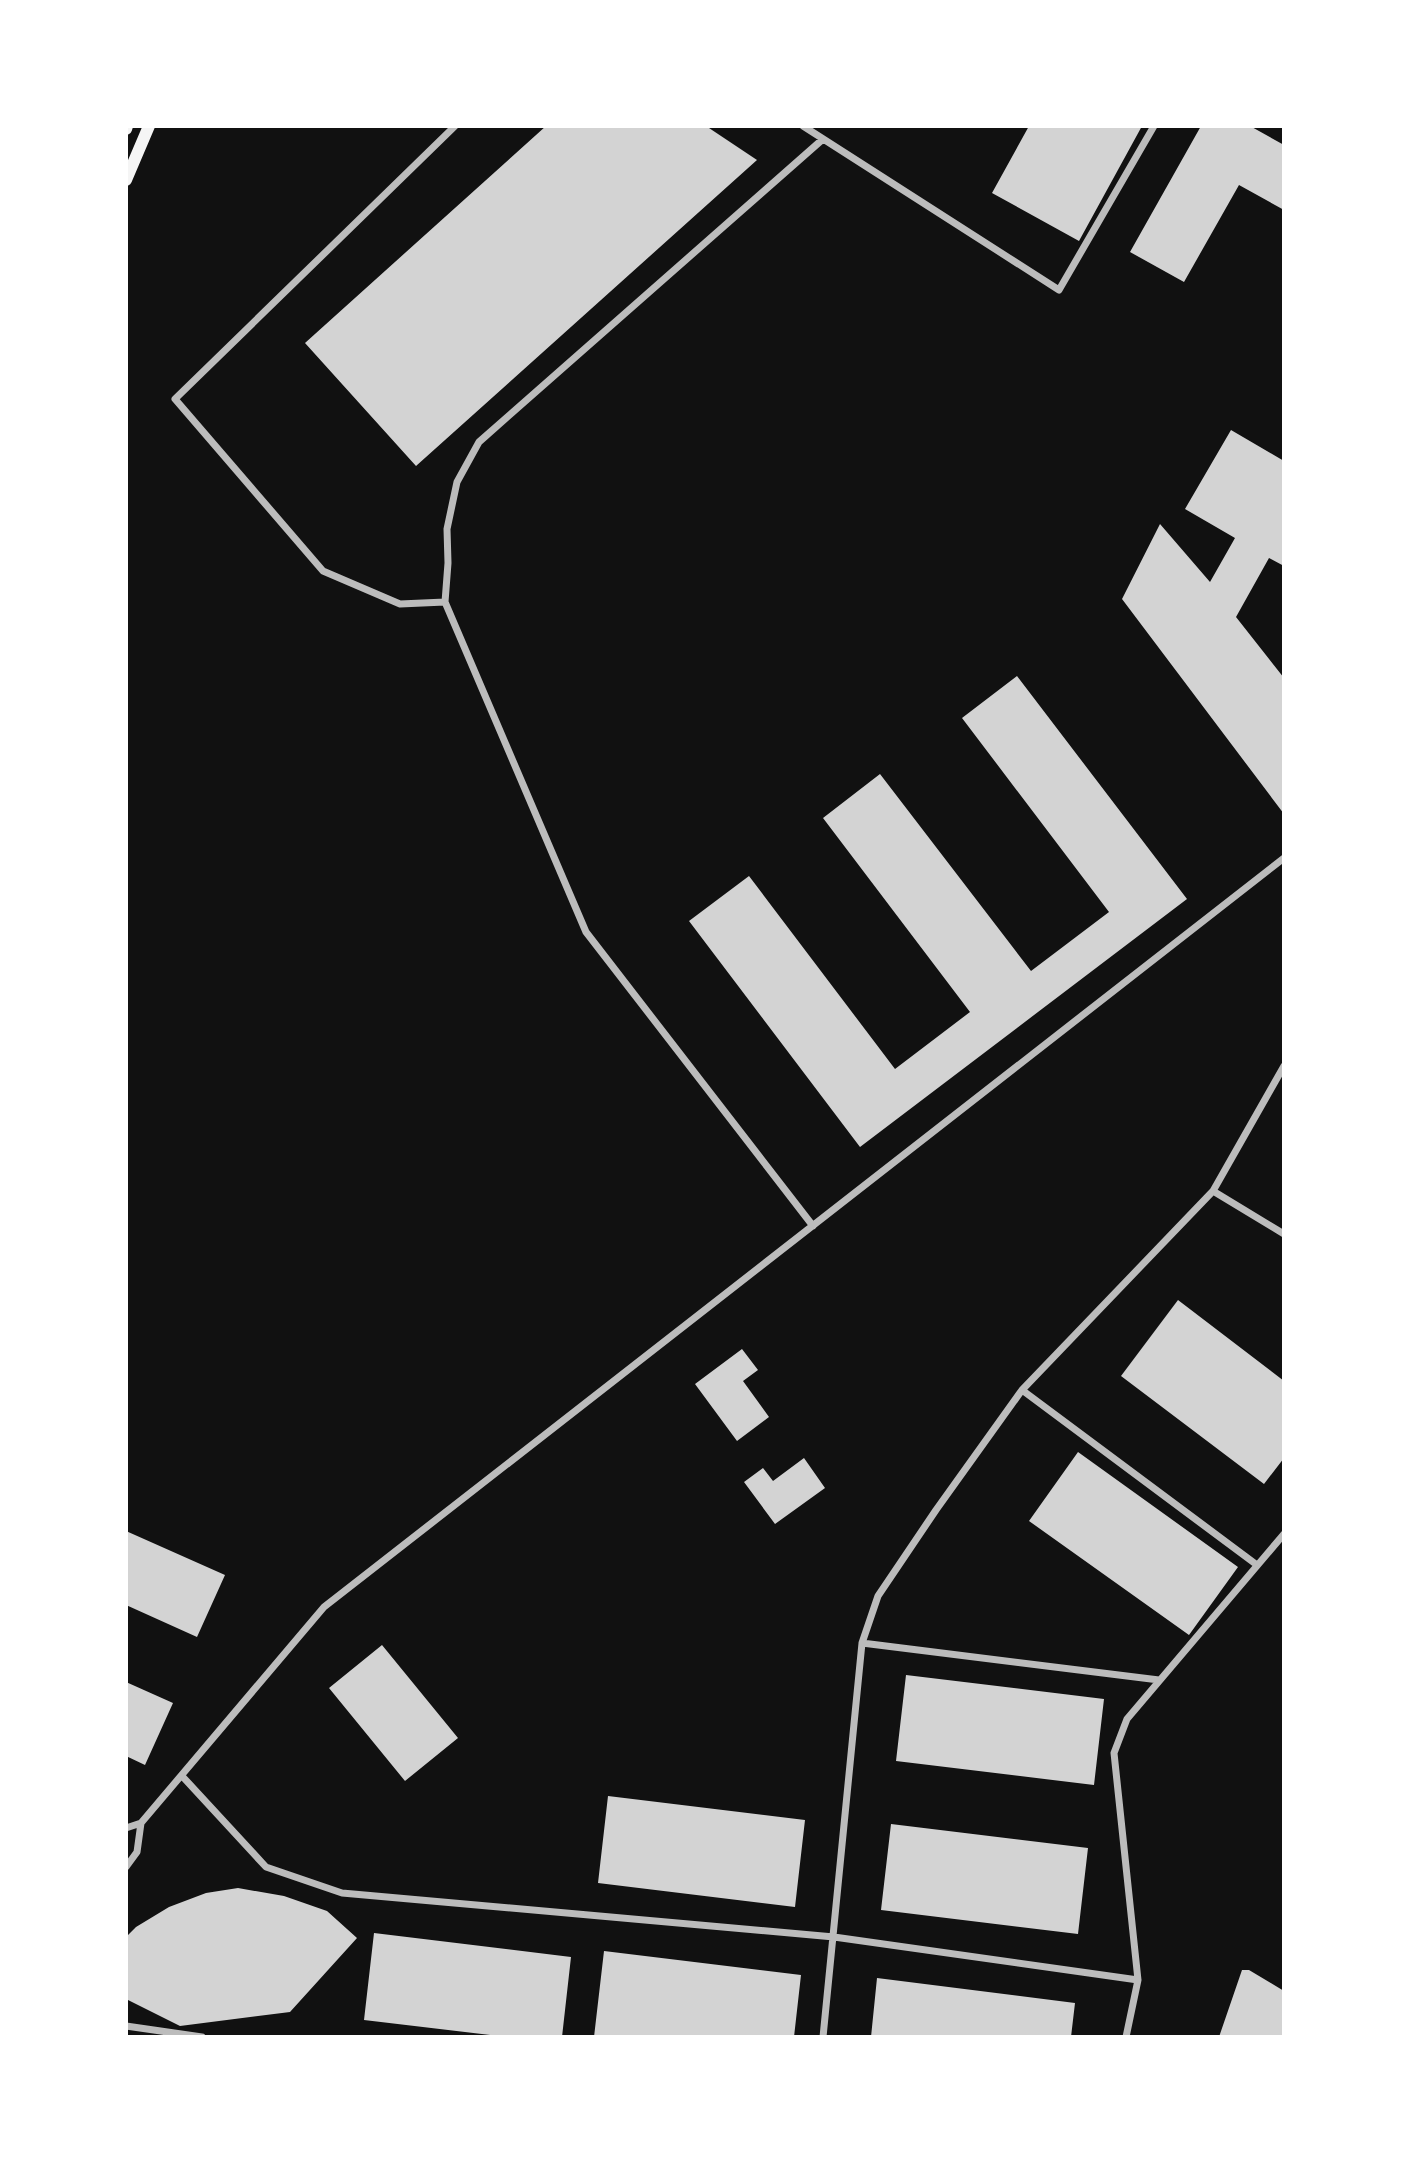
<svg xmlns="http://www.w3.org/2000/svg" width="1410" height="2163" viewBox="0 0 1410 2163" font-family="'PT Serif',serif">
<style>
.building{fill:#d3d3d3}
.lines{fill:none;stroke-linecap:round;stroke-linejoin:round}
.minor{stroke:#bcbcbc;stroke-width:7}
.secondary{stroke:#f5f5f5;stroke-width:12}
</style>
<rect width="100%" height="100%" fill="#111"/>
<!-- building -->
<path class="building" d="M546 126H706L757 160 416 466 305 343Z
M1029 126H1142L1079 241 992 193Z
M1201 126H1250L1284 145V210L1239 185 1184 282 1130 252Z
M1231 430 1284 461V566L1269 558 1236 617 1284 678V814L1122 599 1160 524 1210 582 1235 538 1185 509Z
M1017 676 1187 899 860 1147 689 921 749 876 895 1069 970 1012 823 818 880 774 1031 971 1109 912 962 718Z
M1178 1300 1284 1381V1458L1264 1484 1121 1376Z
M742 1349 758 1370 743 1381 769 1417 737 1441 695 1384Z
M1078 1452 1238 1567 1189 1635 1029 1521Z
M804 1458 825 1488 775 1524 744 1482 763 1468 773 1481Z
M126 1531 225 1575 197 1637 126 1605Z
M382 1645 458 1738 405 1781 329 1688Z
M906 1675 1104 1699 1094 1785 896 1761Z
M126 1682 173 1703 145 1765 126 1756Z
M608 1796 805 1820 795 1907 598 1883Z
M891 1824 1088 1848 1078 1934 881 1910Z
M238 1888 284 1896 327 1911 357 1938 290 2012 180 2026 126 1999V1937L136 1927 169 1907 206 1893Z
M374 1933 571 1957 562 2037H507L364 2020Z
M604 1951 801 1975 794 2037H594Z
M1242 1970H1249L1284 1991V2037H1219Z
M877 1978 1075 2003 1071 2037H871Z"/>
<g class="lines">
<!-- minor -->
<path class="minor" d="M803 126 1059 290 1154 126
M445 602 400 604 323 571 175 399 455 126
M1213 1191 1284 1234
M813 1226 586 932 445 602 448 563 447 529 457 482 479 442 823 139
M1022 1390 1257 1565
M862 1643 1159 1680
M182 1776 266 1867 342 1893 834 1937 1138 1980
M126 1828 141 1823
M126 1867 137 1852 141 1823 324 1607 1284 858
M126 2026 202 2037
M823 2037 862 1643 878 1596 936 1510 1022 1390 1213 1191 1284 1066
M1126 2037 1138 1980 1114 1753 1127 1719 1284 1534"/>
<!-- secondary -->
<path class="secondary" d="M126 129 127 126
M126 180 149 126"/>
</g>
<!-- border -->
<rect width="1410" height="2163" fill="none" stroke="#ffffff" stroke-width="256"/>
</svg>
